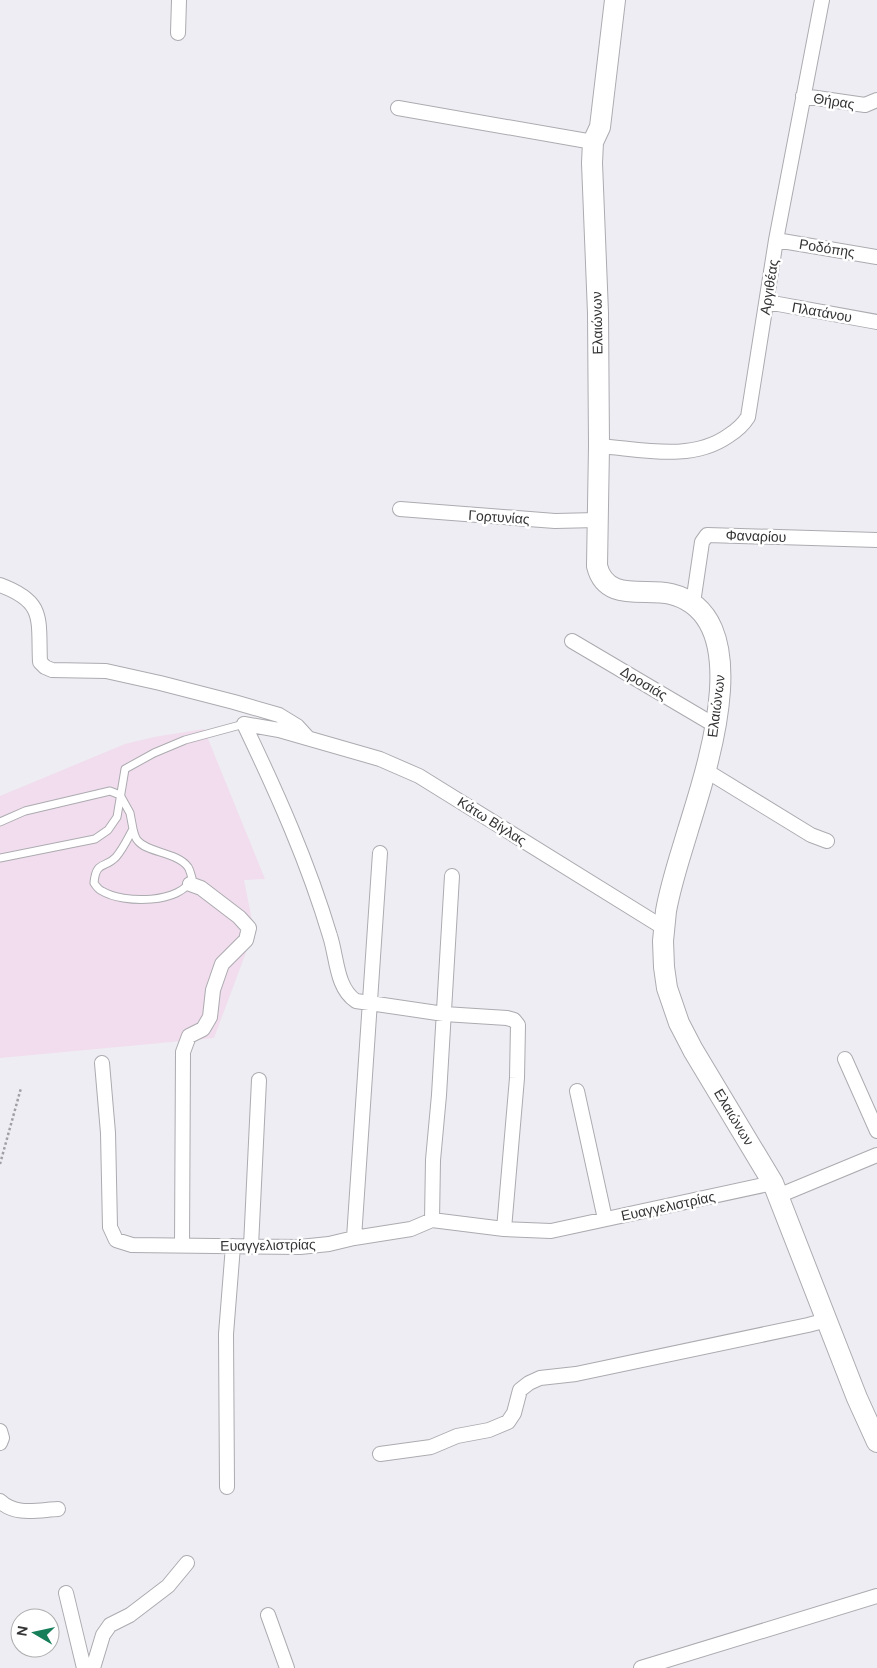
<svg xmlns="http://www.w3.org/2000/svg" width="877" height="1668" viewBox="0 0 877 1668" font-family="'DM Sans',sans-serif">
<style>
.education{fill:#f1dded}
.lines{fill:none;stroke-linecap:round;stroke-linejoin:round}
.service-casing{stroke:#acabb0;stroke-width:9}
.minor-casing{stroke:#acabb0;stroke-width:16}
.secondary-casing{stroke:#acabb0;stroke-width:22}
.path{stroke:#a09fa4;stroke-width:2.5;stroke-dasharray:2.5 2.5;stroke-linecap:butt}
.service{stroke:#fff;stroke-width:7}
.minor{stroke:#fff;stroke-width:14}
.secondary{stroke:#fff;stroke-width:20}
.labels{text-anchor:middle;stroke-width:5;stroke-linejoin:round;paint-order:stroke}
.street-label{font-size:14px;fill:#343436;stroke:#fff}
</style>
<rect width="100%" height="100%" fill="#eeedf3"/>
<!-- education -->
<path class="education" d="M204 729 265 879 244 880 254 931 214 1038 0 1058V796L125 744 154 737Z"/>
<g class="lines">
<defs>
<path id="service" d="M0 822 25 811 110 791 120 795 130 813 133 829C128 838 123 849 116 857 105 869 96 860 94 883 96 886 99 890 102 891 123 904 182 904 192 878 191 875 190 870 188 867 177 852 148 853 138 841 135 838 134 833 133 829
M0 858 95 839 108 830 117 817 125 769 154 753 185 740 244 724"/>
<path id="minor" d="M178 33 179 0
M803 96 865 105 877 100
M398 108 593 142
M776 240 877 257
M767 302 877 322
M599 446C641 449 691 462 728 436 736 431 743 425 748 417L776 240 822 0
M400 509 555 521 597 520
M0 585C46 602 38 619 40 662L45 667 52 670 106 671 160 683 234 702 279 715 297 726 308 738
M693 603 702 542 707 535 877 540
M572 641 716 726
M244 724C277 793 308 862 330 936 337 957 336 988 356 1001L444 1014 507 1018 514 1020 518 1025 517 1078 504 1229
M244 724 279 730 380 759 419 776 664 928
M705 770 811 835 827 841
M845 1059 877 1131
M102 1063 108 1133 110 1227 116 1240 132 1245 300 1247 329 1244 354 1238 411 1229 432 1220 504 1229 551 1231 773 1183
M577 1091 605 1219
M778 1196 877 1155
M432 1220 433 1160 439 1095 452 876
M354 1238 380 853
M182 1245 183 1052 189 1036 203 1029 210 1017 213 990 222 964 246 940 249 928 239 917 201 888 190 884
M251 1246 259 1080
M0 1431 2 1438 0 1443
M380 1454 431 1447 457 1436 489 1430 508 1422 514 1413 520 1390 529 1383 540 1378 576 1374 808 1325 827 1320
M227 1487 226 1334 233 1246
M0 1501C15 1516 38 1510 58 1509
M66 1593 84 1668
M268 1615 287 1668
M93 1668 103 1635 110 1625 130 1615 168 1586 187 1563
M641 1668 877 1596"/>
<path id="secondary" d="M615 0 600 127 593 142 592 163 598 313 599 446 597 566C606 602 643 588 671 594 760 616 705 774 688 830 680 857 671 883 666 911L663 941 664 967 667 988 679 1023 693 1050 773 1183 857 1398 877 1442"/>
</defs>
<!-- service casing -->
<use href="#service" class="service-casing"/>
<!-- minor casing -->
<use href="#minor" class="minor-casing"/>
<!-- secondary casing -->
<use href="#secondary" class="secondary-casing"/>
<!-- path -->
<path class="path" d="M0 1164 21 1088"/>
<!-- service -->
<use href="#service" class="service"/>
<!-- minor -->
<use href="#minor" class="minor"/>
<!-- secondary -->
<use href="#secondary" class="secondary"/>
</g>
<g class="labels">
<!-- street labels -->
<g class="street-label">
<text transform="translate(834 101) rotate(9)" y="5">Θήρας</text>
<text transform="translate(827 248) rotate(9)" y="5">Ροδόπης</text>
<text transform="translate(769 287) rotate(-81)" y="5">Αργιθέας</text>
<text transform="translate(822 312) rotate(10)" y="5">Πλατάνου</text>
<text transform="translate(597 323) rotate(-91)" y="5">Ελαιώνων</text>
<text transform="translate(499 517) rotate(4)" y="5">Γορτυνίας</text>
<text transform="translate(756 536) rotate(2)" y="5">Φαναρίου</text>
<text transform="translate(644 683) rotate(31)" y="5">Δροσιάς</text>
<text transform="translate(716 706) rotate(-83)" y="5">Ελαιώνων</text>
<text transform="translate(492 821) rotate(32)" y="5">Κάτω Βίγλας</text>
<text transform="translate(734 1117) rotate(59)" y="5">Ελαιώνων</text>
<text transform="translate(668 1206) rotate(-12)" y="5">Ευαγγελιστρίας</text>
<text transform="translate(268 1245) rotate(-1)" y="5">Ευαγγελιστρίας</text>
</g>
</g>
<!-- north arrow -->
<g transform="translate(35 1633) rotate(279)"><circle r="24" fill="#ffffff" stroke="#aeaeaf"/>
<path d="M0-4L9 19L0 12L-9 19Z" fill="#167e58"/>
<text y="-8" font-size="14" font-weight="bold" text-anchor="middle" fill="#343436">N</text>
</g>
</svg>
